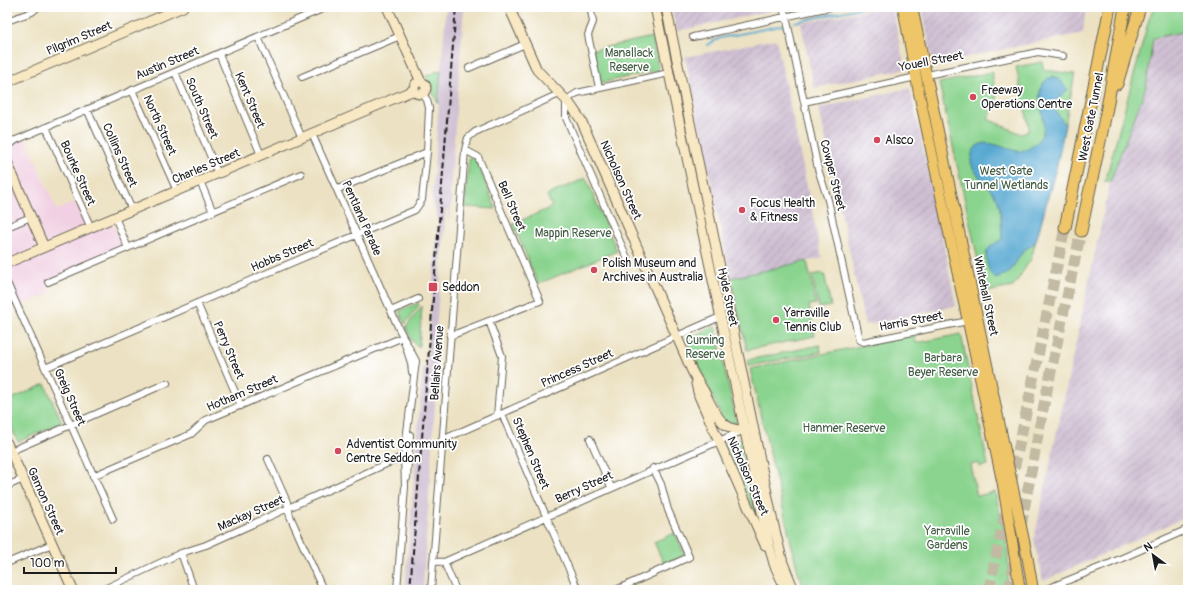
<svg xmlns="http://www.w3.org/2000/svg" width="1195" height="597" viewBox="0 0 1195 597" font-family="Pangolin,sans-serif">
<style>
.built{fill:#f1d0e3}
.industrial{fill:url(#industrial-furrows)}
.railway{fill:#cebed1}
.green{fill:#8bd48f;stroke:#547856}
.water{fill:#56a8d1;stroke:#396276}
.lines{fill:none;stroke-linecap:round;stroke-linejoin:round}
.stream{stroke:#56a8d1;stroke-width:2}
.highway-tunnel{stroke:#c2baa2;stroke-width:11;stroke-dasharray:11 5.5;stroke-linecap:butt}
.street-casing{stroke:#656156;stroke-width:8}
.secondary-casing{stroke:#656156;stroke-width:11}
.primary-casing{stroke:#656156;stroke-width:12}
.highway-casing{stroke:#656156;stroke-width:13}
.street{stroke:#fff;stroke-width:6}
.secondary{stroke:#f8e8c3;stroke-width:9}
.primary{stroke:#eec569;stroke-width:10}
.highway{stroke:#eec569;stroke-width:11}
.rail{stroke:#1c1c1c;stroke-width:2;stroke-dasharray:6 3;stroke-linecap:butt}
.poi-dot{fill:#d1495b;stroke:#fff;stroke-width:1.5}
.labels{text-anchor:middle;stroke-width:3.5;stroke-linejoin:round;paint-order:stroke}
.street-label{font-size:12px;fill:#1c1c1c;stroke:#fff}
.park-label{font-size:12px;fill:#435c44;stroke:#fff}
.poi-label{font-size:12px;fill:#1c1c1c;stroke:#fff;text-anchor:start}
</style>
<defs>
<pattern id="industrial-furrows" width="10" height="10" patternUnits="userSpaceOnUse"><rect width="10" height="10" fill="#cebed1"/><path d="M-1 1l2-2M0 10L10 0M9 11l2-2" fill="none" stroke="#b0a3b3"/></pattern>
</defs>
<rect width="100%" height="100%" fill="#fff"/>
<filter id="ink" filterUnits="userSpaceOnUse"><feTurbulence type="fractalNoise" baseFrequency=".025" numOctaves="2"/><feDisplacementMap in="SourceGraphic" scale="8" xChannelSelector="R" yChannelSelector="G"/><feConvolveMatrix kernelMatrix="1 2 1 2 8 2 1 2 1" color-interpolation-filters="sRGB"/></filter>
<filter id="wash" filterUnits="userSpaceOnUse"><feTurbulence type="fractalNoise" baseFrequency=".012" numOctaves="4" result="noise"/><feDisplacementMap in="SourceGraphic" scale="16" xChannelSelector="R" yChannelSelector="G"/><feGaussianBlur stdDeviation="0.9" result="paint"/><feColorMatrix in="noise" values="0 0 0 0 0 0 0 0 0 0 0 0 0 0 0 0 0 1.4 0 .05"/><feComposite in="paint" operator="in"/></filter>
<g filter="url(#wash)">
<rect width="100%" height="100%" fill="#ece2c3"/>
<!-- built -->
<path class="built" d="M25 137 57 210 75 202 86 227 110 218 123 248 46 282 51 293 19 306 16 300 7 303V145Z"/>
<!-- industrial -->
<path class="industrial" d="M671 7H774L775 10 677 31Z
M883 7H892L905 69 814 88 801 23Z
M922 7H1086L1083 33 933 64Z
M1188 31V516L1043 581 1034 539 1111 177 1146 87 1153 38Z
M776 39 822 258 731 278 685 57Z
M910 88 931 183 956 306 865 325 819 108Z"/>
<!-- railway -->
<path class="railway" d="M446 7H464L450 194 452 200 449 222 448 209H446L434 354H438L423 590H405L423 367 426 368 438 221 432 197Z"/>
<!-- green -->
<path class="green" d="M1154 7H1188V31L1153 38 1146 87 1110 182H1105L1149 19Z
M652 37 659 70 600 83 593 50Z
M1042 62 1044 70 1075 74 1058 160 1031 259 1013 287 985 292 939 83 992 72 997 101 988 119 1021 134 1027 132 1029 127 1016 67Z
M441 70 438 104 426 76Z
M473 157 476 160 496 209 465 207 469 158Z
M586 178 617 251 538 284 513 224 552 207 547 195Z
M807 261 816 304 809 305 815 336 747 350 731 278Z
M824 273 831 306 819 308 812 275Z
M418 303 419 305 405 324 399 311Z
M422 306V307L419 347 412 341 406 327Z
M715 326 737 424 723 420 687 339Z
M961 334 988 465 980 467 979 463 970 465 977 496 995 492C1003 527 1013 554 1006 590H805L799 576 750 369 914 335 916 343Z
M820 345 821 352 749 366 748 360Z
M45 384 62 422 18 442 7 418V401Z
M739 438 759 522 724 444Z
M675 533 685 555 664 564 654 542Z"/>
<!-- water -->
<path class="water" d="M1053 76 1060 80 1068 90 1054 102 1055 110 1065 125 1058 160 1037 238 1033 245 1024 250 1009 273 995 278C988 273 983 255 989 248 992 245 998 242 1002 239 1001 227 1002 210 997 199 991 187 969 171 971 159 975 129 1005 151 1020 151 1023 151 1029 149 1031 147 1063 127 1020 91 1053 76Z"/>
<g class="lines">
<!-- stream -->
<path class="stream" d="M795 22 865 7
M707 45 720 38 784 25"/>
</g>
</g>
<g filter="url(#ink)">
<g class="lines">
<!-- highway-tunnel -->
<path class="highway-tunnel" d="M1011 484 1065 228
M989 590 1007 504
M1009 590 1042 414 1081 231"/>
<defs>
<path id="street" d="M782 7 786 16 818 169 828 200 859 340 863 342 968 321
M591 11 593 22 588 35 599 88
M7 21 32 12 38 7
M258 37 302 138
M693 37 830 7
M219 54 261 155
M469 68 525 44
M175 72 218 174
M927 75 1038 52 1063 56
M302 77 400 36
M132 90 177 191
M804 102 916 77
M87 109 132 210
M46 127 91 228
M312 134 399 329 416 361 404 456 405 487 397 590
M7 141 16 140 327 7
M7 147 16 140
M200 181 213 212
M338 189 427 152
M115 217 128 248
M7 227 26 219
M628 260 566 118V100L577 93 669 73
M48 282 301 174
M7 283 113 519
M197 303 241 406
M391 311 418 299
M489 321 502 356 497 416
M450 336 540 301 478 157 465 150
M404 341 411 363 412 372
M45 368 415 210 422 200 427 152 429 108 427 100 422 93
M502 414 578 590
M590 439 611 487
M442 440 720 317
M11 451 167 383
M268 459 287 502 290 516 323 590
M93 476 191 434 206 420 403 337
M407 478 410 435
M7 486 23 479
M181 553 194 590
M433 561 444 562 742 431
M444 562 456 590
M7 563 52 544
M102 590 181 553 206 545 406 455
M431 590 465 150 468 138 475 132 559 94
M616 590 689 557 668 510 661 484 653 468
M1044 590 1111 563 1188 529"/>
<path id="secondary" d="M387 7 421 82
M509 7 537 70 570 104 581 120 692 371C696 379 701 386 705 393 714 411 723 435 748 429
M655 7 769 545 774 564 786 590
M666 7 773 522 783 563 794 590
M414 88a6 6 0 1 1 12 0a6 6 0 1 1-12 0Z
M7 82 183 7
M7 162 44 247
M7 263 414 90
M696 384 699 396 765 545
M7 443 73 590"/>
<path id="primary" d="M903 7 919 93 1003 485 1020 590
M912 7 1028 560 1033 590"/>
<path id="highway" d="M1117 84 1140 7
M1065 228 1110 7
M1081 231 1106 113 1125 7"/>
</defs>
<!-- street casing -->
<use href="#street" class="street-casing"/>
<!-- secondary casing -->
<use href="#secondary" class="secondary-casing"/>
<!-- primary casing -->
<use href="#primary" class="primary-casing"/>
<!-- highway casing -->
<use href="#highway" class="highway-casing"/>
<!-- street -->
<use href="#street" class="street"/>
<!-- secondary -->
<use href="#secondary" class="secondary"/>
<!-- primary -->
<use href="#primary" class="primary"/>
<!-- highway -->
<use href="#highway" class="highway"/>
<!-- rail -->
<path class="rail" d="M410 590 456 7"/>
</g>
</g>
<!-- markers -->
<g class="poi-dot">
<circle cx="973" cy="97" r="4"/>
<circle cx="877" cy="140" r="4"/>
<circle cx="742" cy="210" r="4"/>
<circle cx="594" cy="270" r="4"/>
<rect x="428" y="282" width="10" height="10" rx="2"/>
<circle cx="776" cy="320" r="4"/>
<circle cx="338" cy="451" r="4"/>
</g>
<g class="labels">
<!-- street labels -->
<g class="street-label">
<text transform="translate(79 38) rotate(-23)" y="4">Pilgrim Street</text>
<text transform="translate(931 61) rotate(-11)" y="4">Youell Street</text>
<text transform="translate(167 63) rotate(-23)" y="4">Austin Street</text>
<text transform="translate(250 100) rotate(67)" y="4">Kent Street</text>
<text transform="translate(202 108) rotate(67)" y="4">South Street</text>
<text transform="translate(1091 117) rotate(-79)" y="4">West Gate Tunnel</text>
<text transform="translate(160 125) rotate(66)" y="4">North Street</text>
<text transform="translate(120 155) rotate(66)" y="4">Collins Street</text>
<text transform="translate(206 166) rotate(-23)" y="4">Charles Street</text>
<text transform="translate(78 173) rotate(66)" y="4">Bourke Street</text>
<text transform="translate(833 175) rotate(76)" y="4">Cowper Street</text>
<text transform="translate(621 180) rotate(66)" y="4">Nicholson Street</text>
<text transform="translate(512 206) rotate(67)" y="4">Bell Street</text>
<text transform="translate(362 218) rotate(66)" y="4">Pentland Parade</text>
<text transform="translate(282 255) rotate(-23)" y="4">Hobbs Street</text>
<text transform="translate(986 296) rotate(78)" y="4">Whitehall Street</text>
<text transform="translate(728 297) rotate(78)" y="4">Hyde Street</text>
<text transform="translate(911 321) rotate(-11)" y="4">Harris Street</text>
<text transform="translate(229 350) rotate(67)" y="4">Perry Street</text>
<text transform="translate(437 363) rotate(-86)" y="4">Bellairs Avenue</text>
<text transform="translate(577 368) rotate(-24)" y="4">Princess Street</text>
<text transform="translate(242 393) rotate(-23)" y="4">Hotham Street</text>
<text transform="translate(70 397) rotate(66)" y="4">Greig Street</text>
<text transform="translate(531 453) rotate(67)" y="4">Stephen Street</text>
<text transform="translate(748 476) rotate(66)" y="4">Nicholson Street</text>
<text transform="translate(584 487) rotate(-24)" y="4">Berry Street</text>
<text transform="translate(46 501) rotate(66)" y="4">Gamon Street</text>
<text transform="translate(251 513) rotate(-24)" y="4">Mackay Street</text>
</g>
<!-- park labels -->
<g class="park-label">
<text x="629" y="57">Manallack<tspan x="629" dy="14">Reserve</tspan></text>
<text x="1006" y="175">West Gate<tspan x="1006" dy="14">Tunnel Wetlands</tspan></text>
<text x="573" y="237">Mappin Reserve</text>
<text x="705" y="344">Cuming<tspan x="705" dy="14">Reserve</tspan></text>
<text x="943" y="362">Barbara<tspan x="943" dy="14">Beyer Reserve</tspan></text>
<text x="844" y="432">Hanmer Reserve</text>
<text x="947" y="535">Yarraville<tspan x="947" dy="14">Gardens</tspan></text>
</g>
<!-- poi labels -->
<g class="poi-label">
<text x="981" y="94">Freeway<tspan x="981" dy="14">Operations Centre</tspan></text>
<text x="885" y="144">Alsco</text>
<text x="750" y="207">Focus Health<tspan x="750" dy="14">&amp; Fitness</tspan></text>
<text x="602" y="267">Polish Museum and<tspan x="602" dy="14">Archives in Australia</tspan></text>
<text x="442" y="291">Seddon</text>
<text x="784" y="317">Yarraville<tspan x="784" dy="14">Tennis Club</tspan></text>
<text x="346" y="448">Adventist Community<tspan x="346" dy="14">Centre Seddon</tspan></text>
</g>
</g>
<!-- margin -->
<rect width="1195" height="597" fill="none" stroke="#fff" stroke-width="24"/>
<!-- north arrow -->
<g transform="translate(1153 555) rotate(328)" stroke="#ffffff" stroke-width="3" paint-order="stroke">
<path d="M0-3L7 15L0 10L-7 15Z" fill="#1c1c1c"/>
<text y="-6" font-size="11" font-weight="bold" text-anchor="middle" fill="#1c1c1c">N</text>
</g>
<!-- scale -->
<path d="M24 567v6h92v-6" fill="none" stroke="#1c1c1c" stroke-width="2"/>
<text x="30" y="567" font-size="12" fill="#1c1c1c" stroke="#ffffff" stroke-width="3" paint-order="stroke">100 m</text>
</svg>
